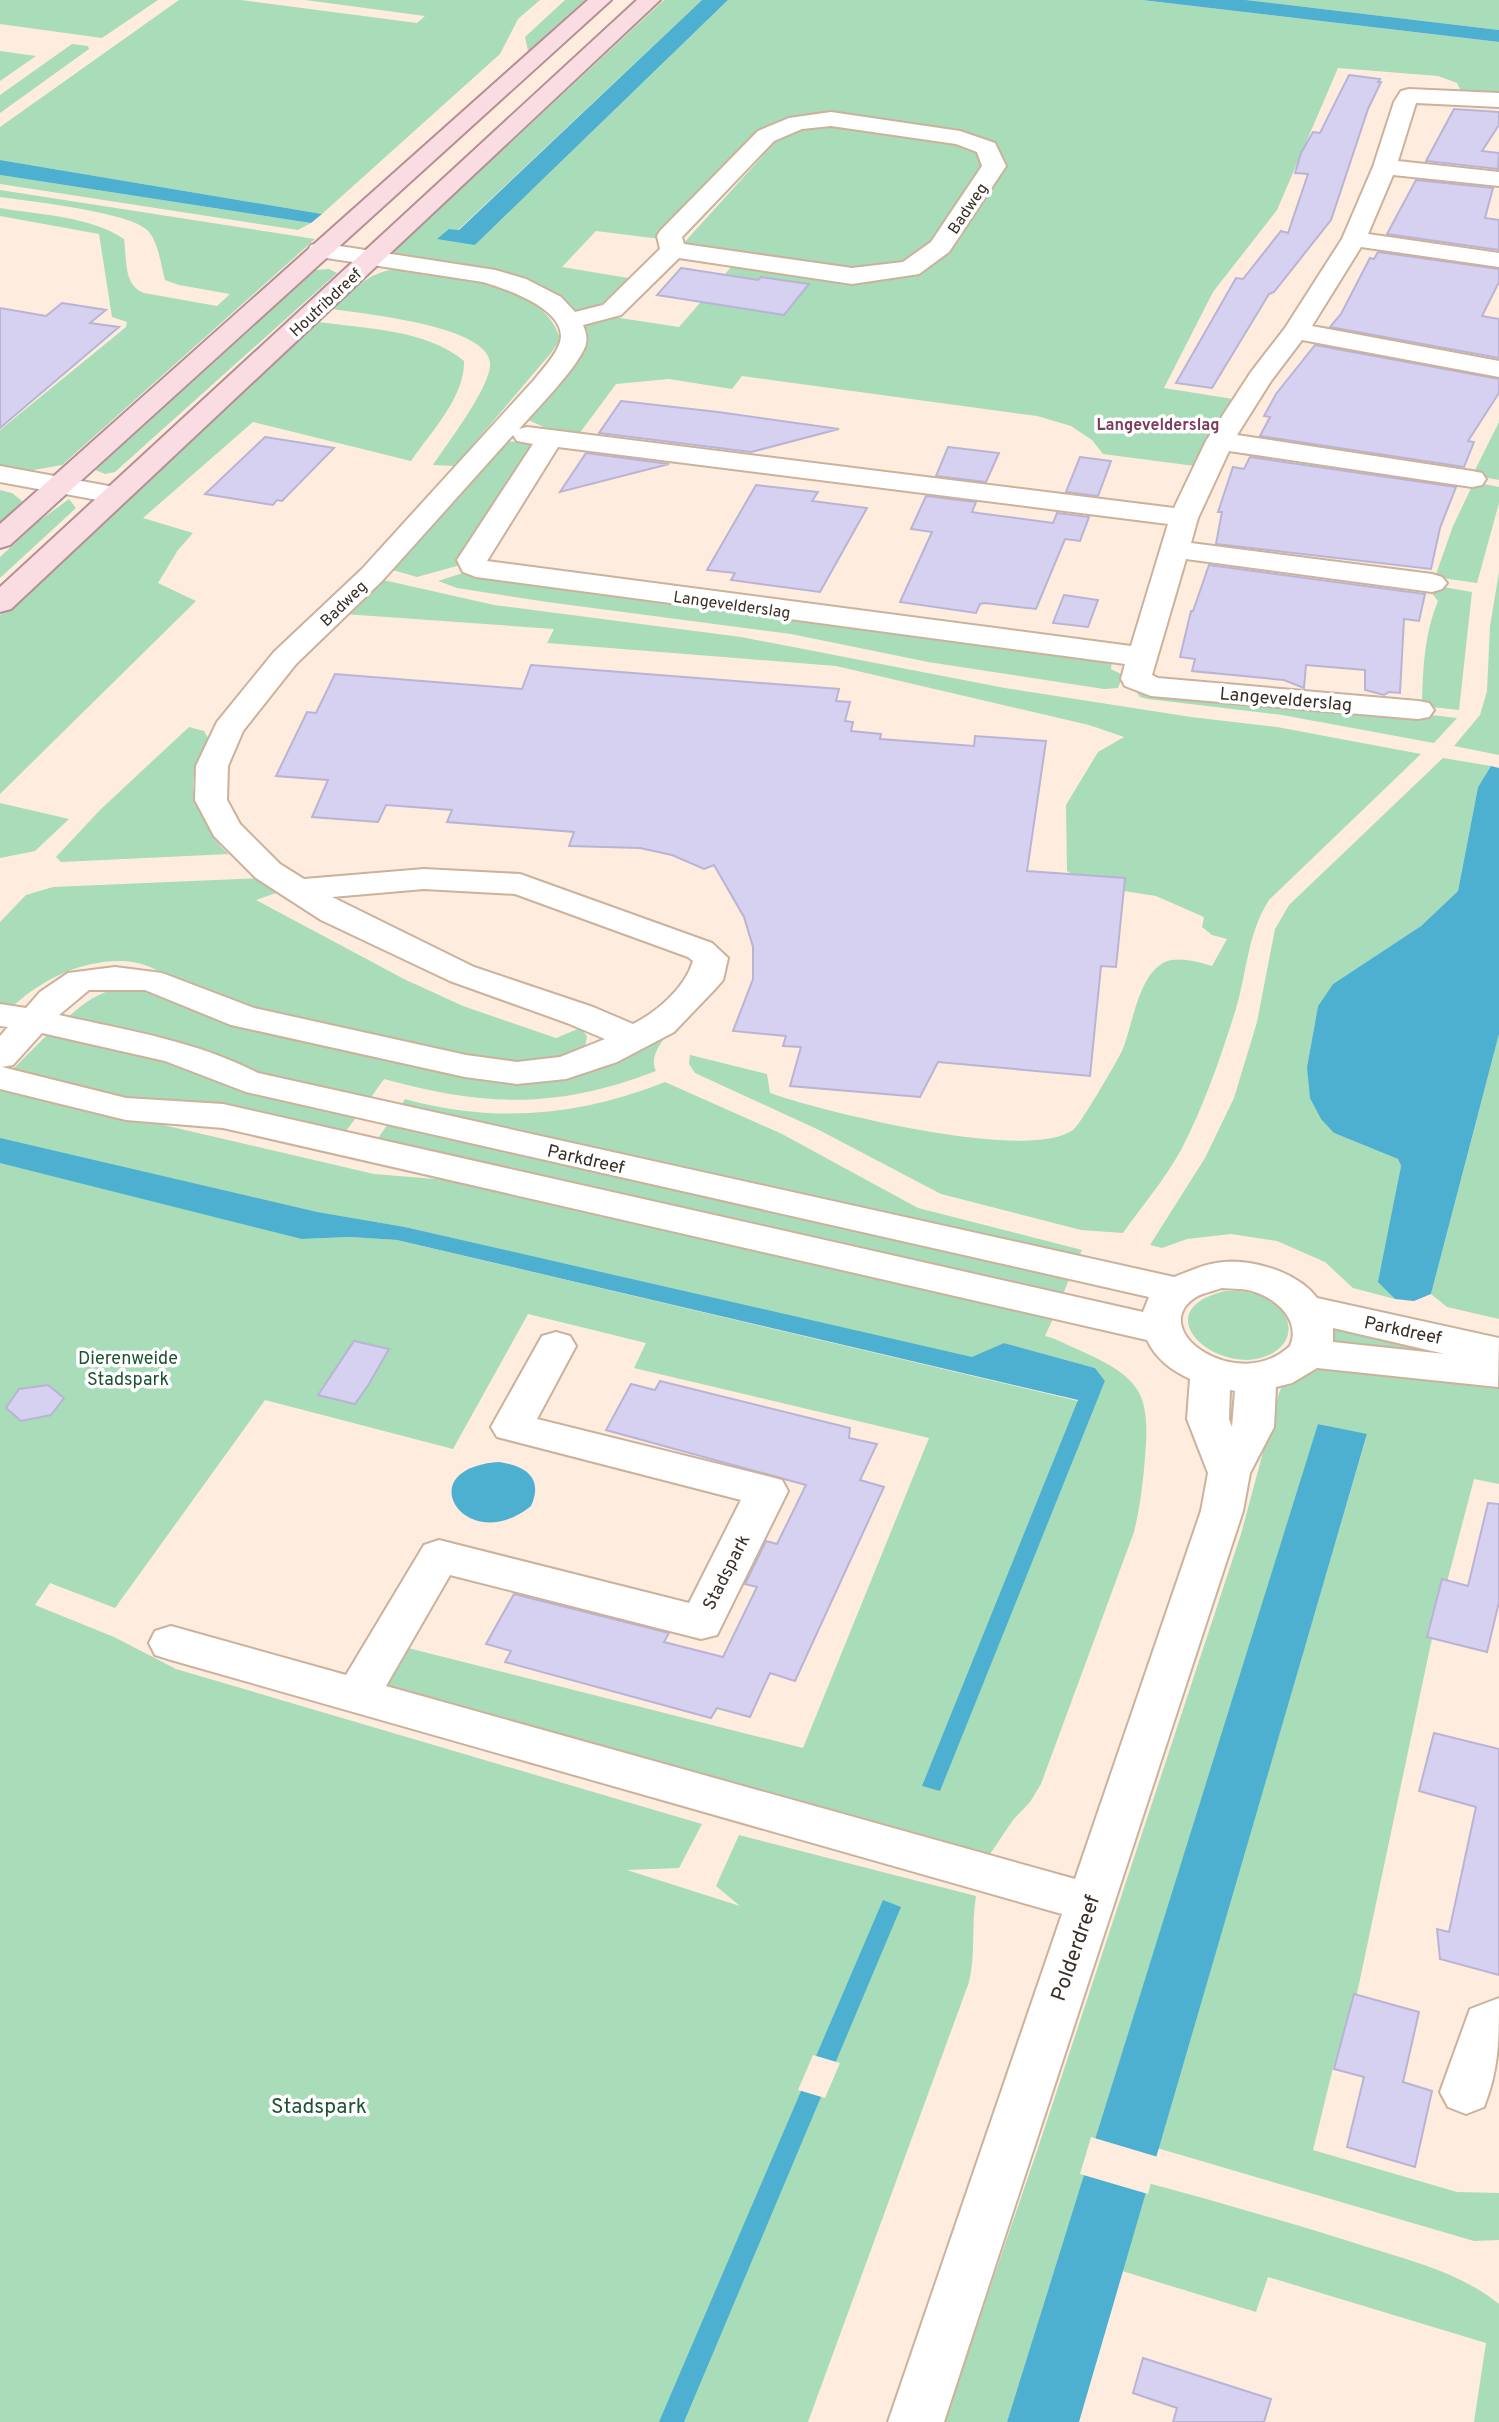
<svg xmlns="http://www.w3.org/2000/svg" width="1499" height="2422" viewBox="0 0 1499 2422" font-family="Overpass,sans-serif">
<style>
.green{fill:#a9dcb8;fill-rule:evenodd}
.water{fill:#4db0d1}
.pier{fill:#feeddf}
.building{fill:#d6d1f1;stroke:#b9b4d3;stroke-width:2}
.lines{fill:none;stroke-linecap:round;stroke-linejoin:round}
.minor-casing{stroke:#ccb19b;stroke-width:4}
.major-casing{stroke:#b49094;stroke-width:4}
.minor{fill:#fff;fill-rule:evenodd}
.major{fill:#fadce3;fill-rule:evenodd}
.labels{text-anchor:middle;stroke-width:7;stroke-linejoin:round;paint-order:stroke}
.far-street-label{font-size:16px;fill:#392e26;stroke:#fff}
.far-neighbourhood-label{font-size:16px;font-weight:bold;fill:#7f3d5e;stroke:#fff}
.street-label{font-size:18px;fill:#392e26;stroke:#fff}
.park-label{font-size:18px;fill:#1c5231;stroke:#fff}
.near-street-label{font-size:21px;fill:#392e26;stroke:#fff}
.near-park-label{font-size:21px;fill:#1c5231;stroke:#fff}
</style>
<rect width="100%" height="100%" fill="#feeddf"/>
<!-- green -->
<path class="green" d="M0 0H158L102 38 0 24Z
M179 0H241L417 23 425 16 305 0H540L518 19 500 54 322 214 0 160V127Z
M565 0H585L528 51 525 37Z
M664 0H702L458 230 448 229 475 245 728 0H1142L1499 42V97L1462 93 1457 83 1438 76 1338 68 1277 210 1213 292 1164 388 1233 399 1195 466 1103 454 1092 440 1071 426 1037 416 742 376 732 389 669 379 616 384 579 434 548 429 526 419 580 323 607 316 679 327 732 266C795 275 864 295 924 268L993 148 796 119 661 239 596 231 562 267 628 278 598 307 572 312 560 304 396 255 394 251Z
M1246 0H1499V30Z
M72 44 88 46 89 49 0 113V95Z
M0 51 36 56 0 81Z
M825 124C856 128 966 136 983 157L981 173 920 255 912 262 868 272 682 245 778 139 802 128Z
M0 175 311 223 298 230 0 184Z
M0 190 315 239 62 465 28 471 0 467V430L126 327 127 322 112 317 99 234 0 216V208C40 215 90 216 124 239 127 259 123 285 144 293L217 306 230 294 179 285 165 280C161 265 158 240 147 230 129 212 28 201 0 197Z
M329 269 337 273 115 472 105 474 95 470 316 270Z
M398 269C446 276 547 282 560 340L551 353 455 466 433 465C446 445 493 384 490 362 485 325 363 314 332 309 353 290 369 271 398 269Z
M319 322C366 329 426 329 464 361 465 397 431 432 411 461L253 422 143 518 193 533 178 550 158 583 196 601 0 794V615Z
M1499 422V480L1477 476 1474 472Z
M527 441 536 444 464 564 417 577 389 569 504 442Z
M1474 482 1499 487V503L1477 583 1435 577 1453 526Z
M0 490 12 493 22 501 19 509 0 526Z
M69 499 76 508 0 578V557L39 521Z
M469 571 1112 660 1111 669 1123 675 1118 688 1104 689 928 662 791 634 547 602 457 588 438 581Z
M1499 572V755L1454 746 1480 715 1487 691 1490 626Z
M379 579 494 605 741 637 1005 688 1191 717 1277 727 1421 754 1269 900C1247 934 1247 974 1235 1012 1220 1059 1204 1106 1181 1150 1165 1179 1142 1206 1123 1233L1081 1230 941 1194 819 1130 695 1073 689 1064 690 1055 767 1074 770 1093C820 1111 1036 1165 1075 1128 1083 1120 1116 1063 1122 1051 1133 1025 1138 975 1165 962 1179 956 1199 962 1212 966L1227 939 1212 935 1202 927 1204 917 1156 896 1092 886 1067 871 1066 805 1098 752 1124 737 1089 725 836 666 547 643 554 629 344 614Z
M1432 585 1472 592 1459 710 1422 706C1423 669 1424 635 1438 601L1430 591Z
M1138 688 1423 714 1457 718 1434 743 1282 715 1148 699 1140 697 1136 691Z
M189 727 204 731 208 738C202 752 193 769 193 786 194 805 213 842 229 854L61 862 56 857 100 810Z
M1443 758 1491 766 1478 787 1458 891 1421 926 1333 984 1318 1006 1307 1067 1334 1133 1398 1159 1401 1166 1379 1282 1395 1299 1353 1288 1325 1262 1277 1241 1231 1234 1187 1239 1162 1248 1150 1245 1205 1158 1234 1098 1257 1022 1275 929 1289 905Z
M0 803 69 819 35 851 0 858Z
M261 878 279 892 256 900 404 979 463 1006 556 1038 580 1028 587 1036 585 1047C565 1061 538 1061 513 1060 483 1059 450 1049 419 1044 346 1030 272 1019 201 993 175 983 154 962 123 961 81 960 43 979 13 1006L0 1004V922L26 895 53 887Z
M131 986 201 1014 261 1032 502 1080 649 1031 665 1037C658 1047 650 1059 656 1071 557 1109 486 1107 384 1079L369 1100 270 1077 220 1058 67 1018C90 998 100 991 131 986Z
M1499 1034V1319L1447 1307 1431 1294Z
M47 1035 89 1038 359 1114 342 1136 153 1105 34 1078 12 1070Z
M665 1082 782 1134 918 1208 1082 1250 1077 1260 400 1107 405 1099C495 1124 580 1116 665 1082Z
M0 1087 374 1174 472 1182 1056 1312 1045 1336C1058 1339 1067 1345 1079 1350 1139 1377 1151 1391 1145 1457 1143 1483 1140 1507 1134 1532L1041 1784 1030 1802 1013 1820 990 1854 386 1690 408 1648 803 1748 929 1438 634 1368 646 1343 528 1314 453 1449 265 1400 115 1608 50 1583 35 1605 114 1637 176 1669 702 1824 679 1868 627 1870 740 1906 716 1886 739 1835 976 1896C971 1925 976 1953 969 1982L808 2422H0ZM315 1212 405 1227 972 1358 1004 1343 1095 1368 1105 1381 940 1790 923 1786 1078 1401 397 1240 349 1237 302 1239Z
M390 1121 1071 1274 1062 1297 374 1144Z
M1225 1291C1238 1291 1250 1291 1263 1296 1289 1307 1300 1337 1273 1353 1223 1382 1139 1312 1225 1291Z
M1329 1320 1499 1364 1327 1346Z
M1310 1367 1499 1387V1484L1474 1479 1431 1643 1355 2003 1332 2072 1313 2150 1457 2192 1499 2193V2240L1474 2241 1157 2148 1367 1435 1319 1424 1007 2422H944L1037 2151 1241 1534 1279 1393 1285 1379Z
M1148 2183C1218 2202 1288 2222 1358 2244 1407 2260 1458 2271 1499 2304V2422H1474L1486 2343 1268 2277 1256 2312 1122 2271Z"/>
<!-- water -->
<path class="water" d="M702 0H728L475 245 437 239 449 229 459 230Z
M1142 0H1246L1499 30V42Z
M0 160 322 214 311 223 0 175Z
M1491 766 1499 768V1034L1431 1294 1414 1301 1395 1299 1378 1282 1401 1166 1398 1159 1334 1133 1321 1119 1310 1098 1307 1067 1318 1006 1333 984 1421 926 1458 891 1478 787Z
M0 1138 317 1212 405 1227 972 1357 1004 1343 1095 1368 1105 1381 940 1791 922 1786 1078 1400 397 1240 349 1237 302 1239 0 1163Z
M1318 1424 1367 1434 1079 2422H1007Z
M499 1462C525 1466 544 1477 531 1506 466 1559 407 1468 499 1462Z
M883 1900 901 1907 684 2422H659Z"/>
<!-- pier -->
<path class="pier" d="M813 2055 840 2063 825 2098 798 2090Z
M1091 2137 1158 2157 1148 2194 1080 2174Z"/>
<!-- building -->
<path class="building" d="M1349 75 1380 79 1378 82H1381L1368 109 1331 220 1274 292 1269 294 1212 388 1176 383 1236 278 1243 279 1281 231 1288 233 1308 174 1295 173 1301 153 1313 132 1320 133Z
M1454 109 1499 112V125L1482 151 1499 153 1498 169 1426 161Z
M1416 180 1493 188 1485 218 1499 220V250L1387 234Z
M1378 252 1499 269V282L1482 316 1499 319V358L1330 327 1341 314 1370 258 1374 259Z
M681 268 758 280 761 277 809 284 784 315 657 295Z
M62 303 106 310 90 323 119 327 0 428V308L46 316Z
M1315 345 1499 379V393L1468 441 1474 442 1464 467 1260 436 1270 417 1264 416 1276 394Z
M621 401 718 412 839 429 751 452 599 433Z
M265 437 334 448 282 501 277 500 273 505 205 494Z
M948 447 999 453 986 482 936 476Z
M586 453 669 464 560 492Z
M1080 457 1111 461 1098 496 1066 492Z
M1250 457 1456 487 1440 528 1431 569 1216 544 1222 512H1218L1233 467 1244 469Z
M756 485 818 492 812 501 867 508 820 592 731 580 735 573 707 570Z
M926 496 976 502 972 512 978 513 1053 523 1057 513 1089 517 1080 541 1065 539 1036 609 985 603 980 604 976 613 900 602 932 532 911 529Z
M1209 565 1425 594 1419 621 1404 619 1400 693 1389 692 1384 695 1365 690V670L1306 665 1304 688 1284 680 1192 671 1195 659 1180 657 1191 611H1193Z
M1064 595 1098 600 1088 627 1053 623Z
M531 665 839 689 836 701 850 702 845 721 853 722 851 731 881 734 880 739 974 746 975 736 1046 741 1027 871 1125 878 1116 967 1101 966 1090 1076 938 1062 920 1097 790 1086 801 1047 783 1046 786 1036 733 1031 753 979V947L744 917 714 865 704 869 672 855 640 848 569 846 574 832 447 822 452 810 386 805 378 822 312 817 328 780 276 776 307 712 316 713 335 674 522 689Z
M354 1341 389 1349 369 1384 355 1404 318 1395Z
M660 1381 850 1428 849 1438 877 1444 860 1480 884 1487 795 1681 770 1673 750 1717 717 1708 711 1718 505 1662 511 1651 486 1644 514 1594 669 1633 664 1642 723 1657 757 1587 745 1584 766 1541 777 1544 806 1485 606 1430 631 1384 655 1390Z
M48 1385 64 1398 51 1415 21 1421 6 1408 19 1389Z
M1488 1503 1499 1504V1602L1487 1652 1427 1637 1442 1579 1468 1586Z
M1434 1733 1499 1749V1975L1440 1959 1437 1929 1449 1932 1476 1807 1419 1791Z
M1354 1994 1419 2012 1403 2082 1432 2091 1415 2167 1347 2147 1364 2077 1334 2069Z
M1143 2358 1271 2399 1264 2422H1173L1177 2408 1133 2393Z"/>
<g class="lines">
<defs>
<path id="minor" d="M1409 89 1499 93V107L1416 103 1398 161 1499 172V186L1393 175 1368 234 1499 253V267L1361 247 1312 326 1499 361V377L1302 340 1271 381 1237 435 1472 471 1482 473 1486 479 1482 485 1472 487 1229 451 1198 518 1191 543 1432 574 1442 577 1447 583 1442 589 1432 592 1186 559 1152 675 1158 678 1418 701 1429 703 1434 710 1429 717 1418 719 1151 696 1125 686 1121 679 1125 664 476 577 463 572 457 560 533 444 517 441 513 435 382 581 296 664 243 731 228 766 227 800 240 824 280 864 304 879 424 869 520 874 712 943 728 958 723 980 717 987 674 1032 617 1062 566 1079 517 1084 465 1077 231 1025 145 990H89L59 1015C126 1030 196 1041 258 1073L1174 1277C1188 1272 1202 1265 1216 1263 1248 1257 1297 1271 1317 1298L1499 1338 1498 1387 1317 1368 1292 1383 1276 1387 1274 1427 1250 1473 1243 1511 944 2422H888L1062 1914 171 1660 155 1655 149 1643 155 1631 171 1626 346 1675 424 1545 439 1540 689 1603 741 1500 497 1437 491 1427 542 1336 556 1332 570 1336 576 1346 537 1419 767 1476 782 1480 788 1491 717 1635 701 1639 450 1575 386 1686 1075 1879 1201 1511 1208 1473 1187 1419 1190 1379C1171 1370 1156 1359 1147 1340L223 1128 126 1120 0 1089V1036L8 1027 0 1026V1004L26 1008 40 992 68 973 115 967 162 973 254 1008 466 1055 517 1062 560 1057 605 1039 567 1023 450 981 321 920 256 878 214 836 195 800 196 766 217 722 274 652 362 569 534 380C542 370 554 357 559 345 573 311 506 289 483 282L320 257 311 255 308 250 311 245 320 243 495 270 526 279 561 297 575 312 603 305 660 249 657 236 660 231 758 131 789 118 831 112 960 131 995 143 1006 166 949 252 919 274 852 284 679 258 621 315 583 325C586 332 588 339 585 347 576 369 536 410 519 429L527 427 1174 508 1206 441 1251 372 1285 328 1342 239 1373 167 1394 102 1401 91ZM831 126 956 144 977 152 982 166 931 242 903 262 852 268 684 244 682 237 774 141 802 129ZM558 447 1168 524 1131 646 487 561ZM424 889 515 894 688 957 693 961C685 988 657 1012 633 1024L593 1007 474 967 332 897ZM42 1033 165 1061 246 1092 1149 1297 1143 1312 223 1104 126 1098 2 1067 13 1065ZM1222 1288C1232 1289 1245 1288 1255 1292 1277 1299 1301 1321 1290 1346 1238 1395 1144 1330 1196 1297 1203 1293 1214 1291 1222 1288ZM1333 1328 1445 1354 1333 1342ZM1230 1390 1235 1391 1232 1427 1229 1419Z
M0 466 114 487 124 489 128 495 124 501 114 503 0 482Z
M1499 1998C1499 2040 1499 2069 1484 2107L1466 2114 1448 2107 1440 2092 1470 2009Z"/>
<path id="major" d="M588 0H611L10 545 0 548V524Z
M637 0H660L11 609 0 612V587Z"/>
</defs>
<!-- minor casing -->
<use href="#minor" class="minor-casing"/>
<!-- major casing -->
<use href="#major" class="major-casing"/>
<!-- minor -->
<use href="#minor" class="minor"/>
<!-- major -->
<use href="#major" class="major"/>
</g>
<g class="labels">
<!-- far-street labels -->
<g class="far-street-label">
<text transform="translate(967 208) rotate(-56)" y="6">Badweg</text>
<text transform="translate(325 302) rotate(-43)" y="6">Houtribdreef</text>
<text transform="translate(343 603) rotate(-44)" y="6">Badweg</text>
<text transform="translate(732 604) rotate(8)" y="6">Langevelderslag</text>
</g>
<!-- far-neighbourhood labels -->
<g class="far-neighbourhood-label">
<text x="1158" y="430">Langevelderslag</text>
</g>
<!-- street labels -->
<g class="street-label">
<text transform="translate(1286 699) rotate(5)" y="6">Langevelderslag</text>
<text transform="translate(586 1159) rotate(13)" y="6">Parkdreef</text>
<text transform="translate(1403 1330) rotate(12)" y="6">Parkdreef</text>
<text transform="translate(726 1572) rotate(-63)" y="6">Stadspark</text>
</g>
<!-- park labels -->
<g class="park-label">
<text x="128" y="1364">Dierenweide<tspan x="128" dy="21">Stadspark</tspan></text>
</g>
<!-- near-street labels -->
<g class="near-street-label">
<text transform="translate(1075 1948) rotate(-71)" y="7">Polderdreef</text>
</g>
<!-- near-park labels -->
<g class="near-park-label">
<text x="319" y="2113">Stadspark</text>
</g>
</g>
</svg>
